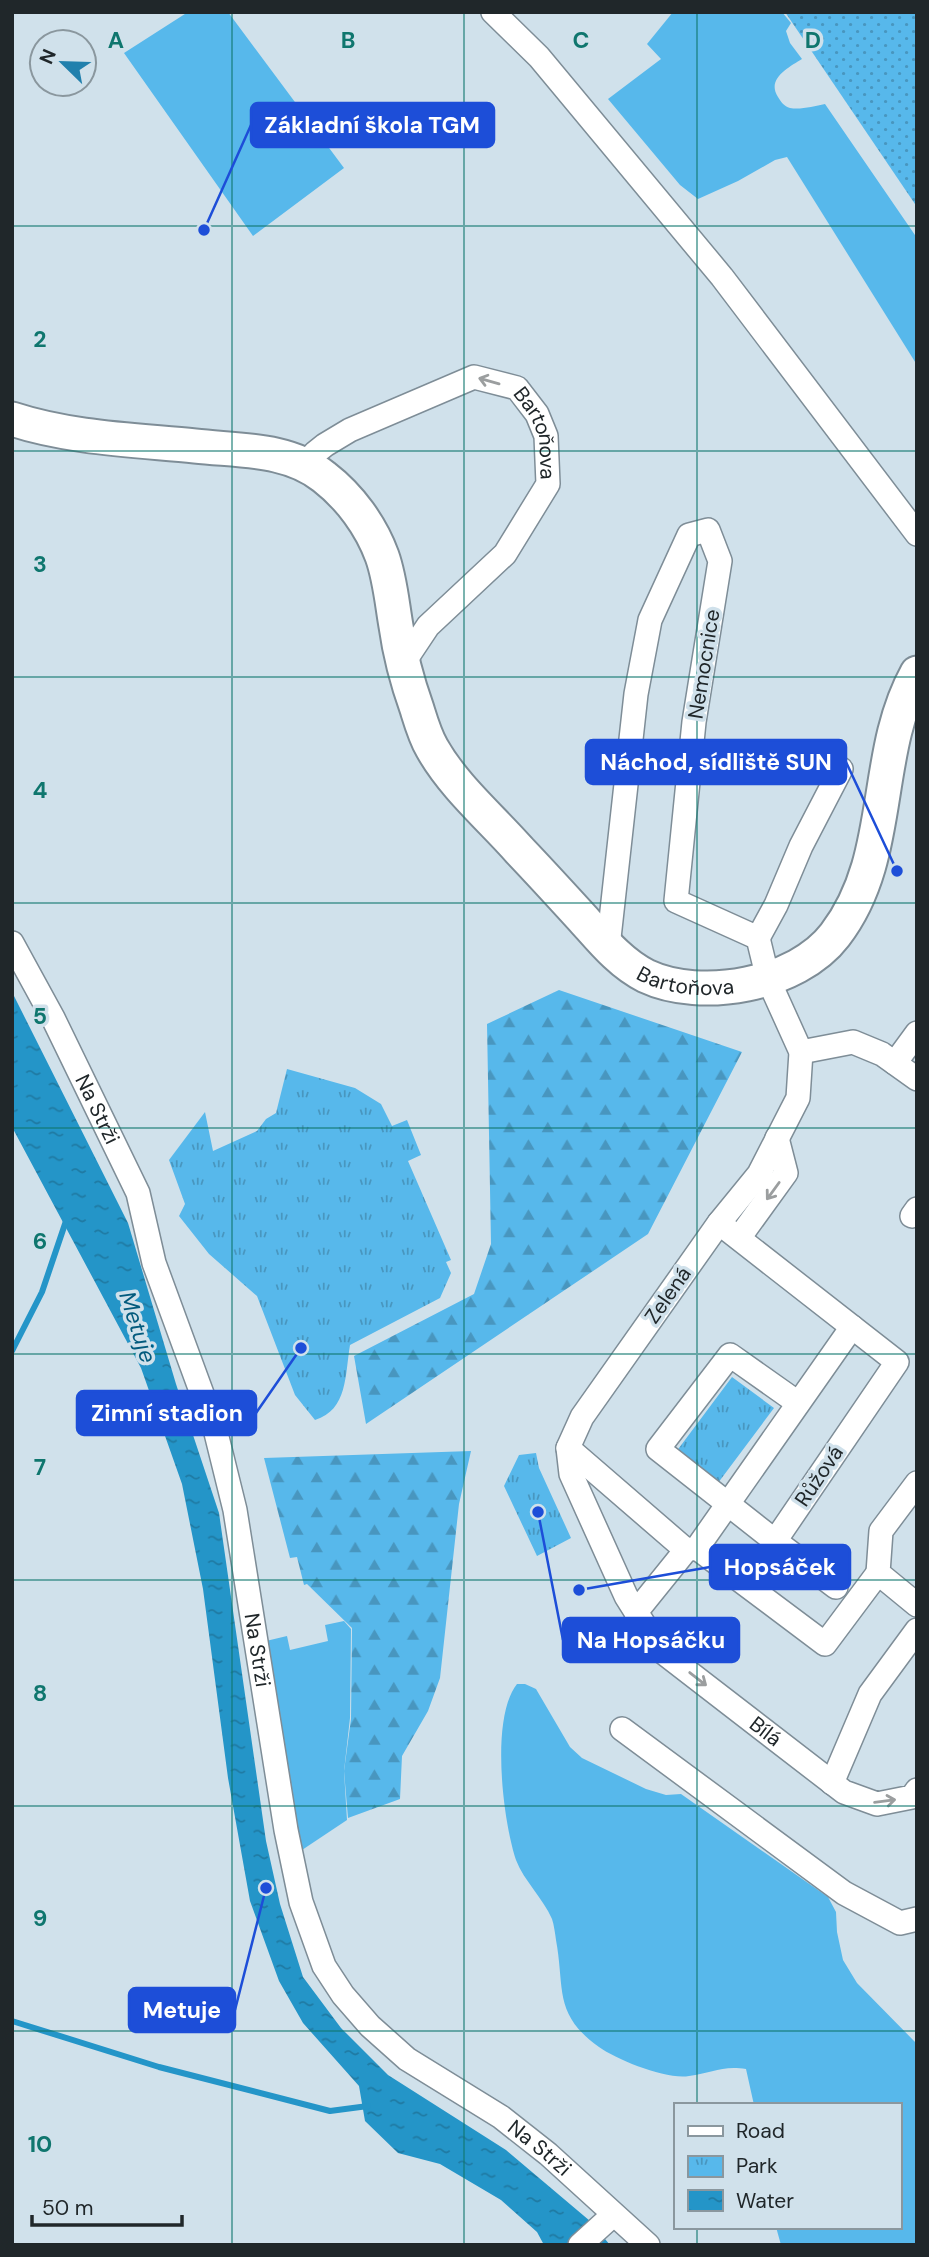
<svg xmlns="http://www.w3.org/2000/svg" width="929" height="2257" viewBox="0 0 929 2257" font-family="'DM Sans',sans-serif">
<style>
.grass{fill:#57b8eb}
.forest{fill:url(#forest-firs)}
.park{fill:url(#park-tufts)}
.garden{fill:url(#garden-dots)}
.water{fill:url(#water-ripples)}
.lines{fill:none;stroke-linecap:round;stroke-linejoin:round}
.stream{stroke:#2495c8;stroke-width:6}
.street-casing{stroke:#7e8d97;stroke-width:26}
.secondary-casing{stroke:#7e8d97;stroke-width:37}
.street{stroke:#fff;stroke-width:23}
.secondary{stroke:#fff;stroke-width:33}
.oneway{stroke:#9b9e9f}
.grid{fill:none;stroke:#0f766e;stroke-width:2;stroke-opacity:0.55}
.labels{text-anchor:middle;stroke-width:7;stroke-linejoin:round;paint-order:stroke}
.street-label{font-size:21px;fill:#20272a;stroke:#d0e1eb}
.water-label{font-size:23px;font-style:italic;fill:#035a7d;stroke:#d0e1eb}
.grid-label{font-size:23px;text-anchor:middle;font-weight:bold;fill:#0f766e;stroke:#d0e1eb;stroke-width:7;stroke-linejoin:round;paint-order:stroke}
.leader{fill:none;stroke:#1d4ed8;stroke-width:2.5}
.callout-dot{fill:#1d4ed8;stroke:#d0e1eb;stroke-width:2.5}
.callout{fill:#1d4ed8;stroke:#1d4ed8;stroke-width:2.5}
.callout-label{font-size:23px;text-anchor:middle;font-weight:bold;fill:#fff}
</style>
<defs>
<pattern id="forest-firs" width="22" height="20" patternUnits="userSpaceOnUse" patternTransform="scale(1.75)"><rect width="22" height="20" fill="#57b8eb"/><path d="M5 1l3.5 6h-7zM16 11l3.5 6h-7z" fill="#4896bf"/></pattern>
<pattern id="park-tufts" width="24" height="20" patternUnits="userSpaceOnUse" patternTransform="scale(1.75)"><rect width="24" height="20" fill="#57b8eb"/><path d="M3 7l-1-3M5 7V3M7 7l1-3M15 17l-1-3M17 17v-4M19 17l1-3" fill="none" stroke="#4896bf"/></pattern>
<pattern id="garden-dots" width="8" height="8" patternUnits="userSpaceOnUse" patternTransform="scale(1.75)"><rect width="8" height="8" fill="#57b8eb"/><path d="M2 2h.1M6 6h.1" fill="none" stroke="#4896bf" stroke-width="1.8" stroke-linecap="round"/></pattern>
<pattern id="water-ripples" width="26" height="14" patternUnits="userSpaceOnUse" patternTransform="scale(1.75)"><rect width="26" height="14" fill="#2495c8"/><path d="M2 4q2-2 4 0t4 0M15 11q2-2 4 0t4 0" fill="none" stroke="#1f7aa3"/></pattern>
</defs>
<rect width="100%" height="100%" fill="#d0e1eb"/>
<!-- grass -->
<path class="grass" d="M188 12H228L344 168 253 236 124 53Z
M673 12H782L791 23 786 31 790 43 802 59C789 67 766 79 778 97 781 102 784 106 790 108 801 110 814 106 825 104L917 238V365L787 157 775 160 738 181 698 199 680 185 608 99 661 59 647 44Z
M344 1621 351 1629 350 1718 344 1771 347 1820 299 1852 266 1641 287 1636 290 1650 328 1641 325 1625Z
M517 1684H525L536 1689 570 1747 582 1758 646 1789 666 1795 681 1794 828 1897 836 1912 837 1932 843 1960 857 1983 917 2044V2245H781L776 2227H899V2105H754L746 2069C723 2065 711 2073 689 2076 667 2080 617 2060 599 2047 553 2014 565 1989 556 1940 555 1933 554 1925 552 1919 543 1898 524 1881 516 1860 503 1821 490 1718 517 1684Z"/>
<!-- forest -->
<path class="forest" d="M559 990 742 1052 648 1234 366 1424 354 1356 474 1294 491 1244 487 1024Z
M471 1451 459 1504 440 1678 428 1711 402 1756 400 1799 348 1818 344 1771 351 1719 352 1628 307 1584 304 1585 297 1557 290 1558 264 1458Z"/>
<!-- park -->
<path class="park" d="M287 1069 355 1088 381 1104 392 1126 407 1120 421 1155 408 1161 451 1260 446 1262 451 1273 440 1298 350 1345C345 1374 348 1410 315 1420L295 1395 257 1296 209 1254 179 1216 185 1204 169 1160 205 1112 213 1151 257 1131 266 1119 276 1113Z
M732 1377 774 1408 718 1483 676 1452Z
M536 1453 539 1468 571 1538 537 1556 504 1486 519 1455Z"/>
<!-- garden -->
<path class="garden" d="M785 12H917V207Z"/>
<!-- water -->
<path class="water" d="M12 992 128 1223 176 1384 219 1513 266 1841 280 1904 303 1977 341 2028 388 2075 506 2150 590 2221 610 2245H544L537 2232 501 2200 440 2164 398 2153 365 2121 359 2086 303 2023 279 1981 250 1901 228 1778 203 1589 182 1484 141 1368 12 1127Z"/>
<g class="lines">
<!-- stream -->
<path class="stream" d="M12 1351 42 1292 67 1218
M12 2021 159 2067 330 2111 368 2106"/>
<defs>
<g id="street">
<path d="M493 12 539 57 722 277 917 534"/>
<path id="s1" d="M305 464 315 453 325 445 350 430 474 377 517 388 537 414 546 436 548 484 505 554 428 626 402 665"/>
<path d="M758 938 776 905 801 846 841 769"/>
<path id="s2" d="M12 943 53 1018 138 1193 154 1263 215 1429 235 1510 286 1830 301 1902 324 1966 343 1995 370 2026 407 2059 501 2117 548 2154 648 2245"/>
<path id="s3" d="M608 947 636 694 650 620 689 535 708 530 720 561 694 722 676 901 758 938 768 979 801 1052 798 1098 759 1174 719 1223 582 1417 568 1448 571 1474 626 1596 660 1650 844 1792 877 1804 912 1797 917 1790"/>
<path d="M801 1052 853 1042 882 1054 917 1079"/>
<path d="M895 1063 917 1033"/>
<path d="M912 1216 917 1209"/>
<path d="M719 1223 897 1362 775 1541 658 1449 730 1355 798 1403"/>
<path d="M739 1238 786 1173 777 1138"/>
<path d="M568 1448 686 1550"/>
<path d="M917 1483 881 1531 878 1573 917 1605"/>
<path d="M775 1541 836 1587"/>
<path d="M697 1548 825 1644 878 1573"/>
<path d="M636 1612 686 1550 697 1548 852 1327"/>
<path d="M622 1729 844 1893 900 1923 917 1919"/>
<path d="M832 1783 870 1694 917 1630"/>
<path d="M580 2245 613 2215"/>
</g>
<g id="secondary">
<path id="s4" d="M12 419C70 438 134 440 195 446 239 451 288 448 324 477 350 497 371 526 382 556 390 578 392 603 396 626 400 655 407 681 417 709 421 722 425 736 432 748 454 787 491 818 520 851 541 873 562 896 583 919 601 939 620 963 646 976 701 1002 797 985 835 935 895 857 871 756 917 673"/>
</g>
</defs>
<!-- street casing -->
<use href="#street" class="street-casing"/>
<!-- secondary casing -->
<use href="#secondary" class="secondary-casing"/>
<!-- street -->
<use href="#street" class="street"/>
<!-- secondary -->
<use href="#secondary" class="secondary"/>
</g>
<!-- one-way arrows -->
<defs><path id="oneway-shaft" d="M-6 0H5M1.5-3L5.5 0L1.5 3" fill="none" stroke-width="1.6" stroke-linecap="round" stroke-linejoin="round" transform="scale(1.75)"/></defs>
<g class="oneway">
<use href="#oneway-shaft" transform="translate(489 381) rotate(-164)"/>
<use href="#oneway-shaft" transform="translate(773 1191) rotate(126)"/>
<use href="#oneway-shaft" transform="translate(698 1679) rotate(38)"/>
<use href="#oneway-shaft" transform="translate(885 1801) rotate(-7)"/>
</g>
<!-- grid -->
<path class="grid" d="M232 12V2245M464 12V2245M697 12V2105M12 226H917M12 451H917M12 677H917M12 903H917M12 1128H917M12 1354H917M12 1580H917M12 1806H917M12 2031H917M697 2227V2245"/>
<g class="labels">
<!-- street labels -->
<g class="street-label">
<text dy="7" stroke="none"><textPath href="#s1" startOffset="287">Bartoňova</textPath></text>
<text transform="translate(704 664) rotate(-81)" y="7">Nemocnice</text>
<text dy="7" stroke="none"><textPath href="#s4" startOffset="973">Bartoňova</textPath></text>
<text dy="7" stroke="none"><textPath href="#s2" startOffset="187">Na Strži</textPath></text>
<text transform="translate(668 1295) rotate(-55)" y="7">Zelená</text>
<text transform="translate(819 1476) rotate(-56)" y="7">Růžová</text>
<text dy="7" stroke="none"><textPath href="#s2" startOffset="754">Na Strži</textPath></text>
<text dy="7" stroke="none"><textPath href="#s3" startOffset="1855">Bílá</textPath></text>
<text dy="7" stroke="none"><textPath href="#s2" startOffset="1363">Na Strži</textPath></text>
</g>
<!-- water labels -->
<g class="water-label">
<text transform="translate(138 1327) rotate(72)" y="8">Metuje</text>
</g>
</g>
<g class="grid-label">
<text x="116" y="48">A</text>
<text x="348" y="48">B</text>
<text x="581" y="48">C</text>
<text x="813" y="48">D</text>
<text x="40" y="347">2</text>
<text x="40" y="572">3</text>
<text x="40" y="798">4</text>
<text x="40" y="1024">5</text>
<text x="40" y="1249">6</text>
<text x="40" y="1475">7</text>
<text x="40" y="1701">8</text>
<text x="40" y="1926">9</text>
<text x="40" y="2152">10</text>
</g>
<!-- callouts -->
<path class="leader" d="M204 230L251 125M897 871L846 762M301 1348L256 1413M579 1590L710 1567M538 1512L563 1640M266 1888L235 2010"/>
<g class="callout-dot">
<circle cx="204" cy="230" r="7"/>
<circle cx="897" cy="871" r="7"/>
<circle cx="301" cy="1348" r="7"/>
<circle cx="579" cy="1590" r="7"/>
<circle cx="538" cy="1512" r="7"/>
<circle cx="266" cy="1888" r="7"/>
</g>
<g class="callout">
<rect x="251" y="103" width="243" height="44" rx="7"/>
<rect x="586" y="740" width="260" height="44" rx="7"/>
<rect x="77" y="1391" width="179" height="44" rx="7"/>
<rect x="710" y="1545" width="140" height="44" rx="7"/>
<rect x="563" y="1618" width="176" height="44" rx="7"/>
<rect x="129" y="1988" width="106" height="44" rx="7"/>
</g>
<g class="callout-label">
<text x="372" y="133">Základní škola TGM</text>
<text x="716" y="770">Náchod, sídliště SUN</text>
<text x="167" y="1421">Zimní stadion</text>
<text x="780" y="1575">Hopsáček</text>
<text x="651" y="1648">Na Hopsáčku</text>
<text x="182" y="2018">Metuje</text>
</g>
<!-- border -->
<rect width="929" height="2257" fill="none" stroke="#20272a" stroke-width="28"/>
<!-- legend -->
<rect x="674" y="2103" width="228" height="126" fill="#d0e1eb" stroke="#8a979e" stroke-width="2"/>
<rect x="688" y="2126" width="35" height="10" fill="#ffffff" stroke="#8a979e" stroke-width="2"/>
<text x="736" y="2138" font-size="21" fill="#20272a">Road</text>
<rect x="688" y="2156" width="35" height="21" fill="url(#park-tufts)" stroke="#8a979e" stroke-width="2"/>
<text x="736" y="2173" font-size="21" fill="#20272a">Park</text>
<rect x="688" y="2190" width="35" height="21" fill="url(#water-ripples)" stroke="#8a979e" stroke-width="2"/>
<text x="736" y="2208" font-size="21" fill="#20272a">Water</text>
<!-- north arrow -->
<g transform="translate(63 63) rotate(293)"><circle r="33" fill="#d0e1eb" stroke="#8a979e" stroke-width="2"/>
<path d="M0-5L12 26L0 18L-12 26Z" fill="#2180ad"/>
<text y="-10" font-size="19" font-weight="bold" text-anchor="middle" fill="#20272a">N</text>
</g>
<!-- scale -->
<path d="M32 2215v10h150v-10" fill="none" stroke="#20272a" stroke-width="3.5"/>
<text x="42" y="2215" font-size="21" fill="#20272a" stroke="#d0e1eb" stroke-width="5" paint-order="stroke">50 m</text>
</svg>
